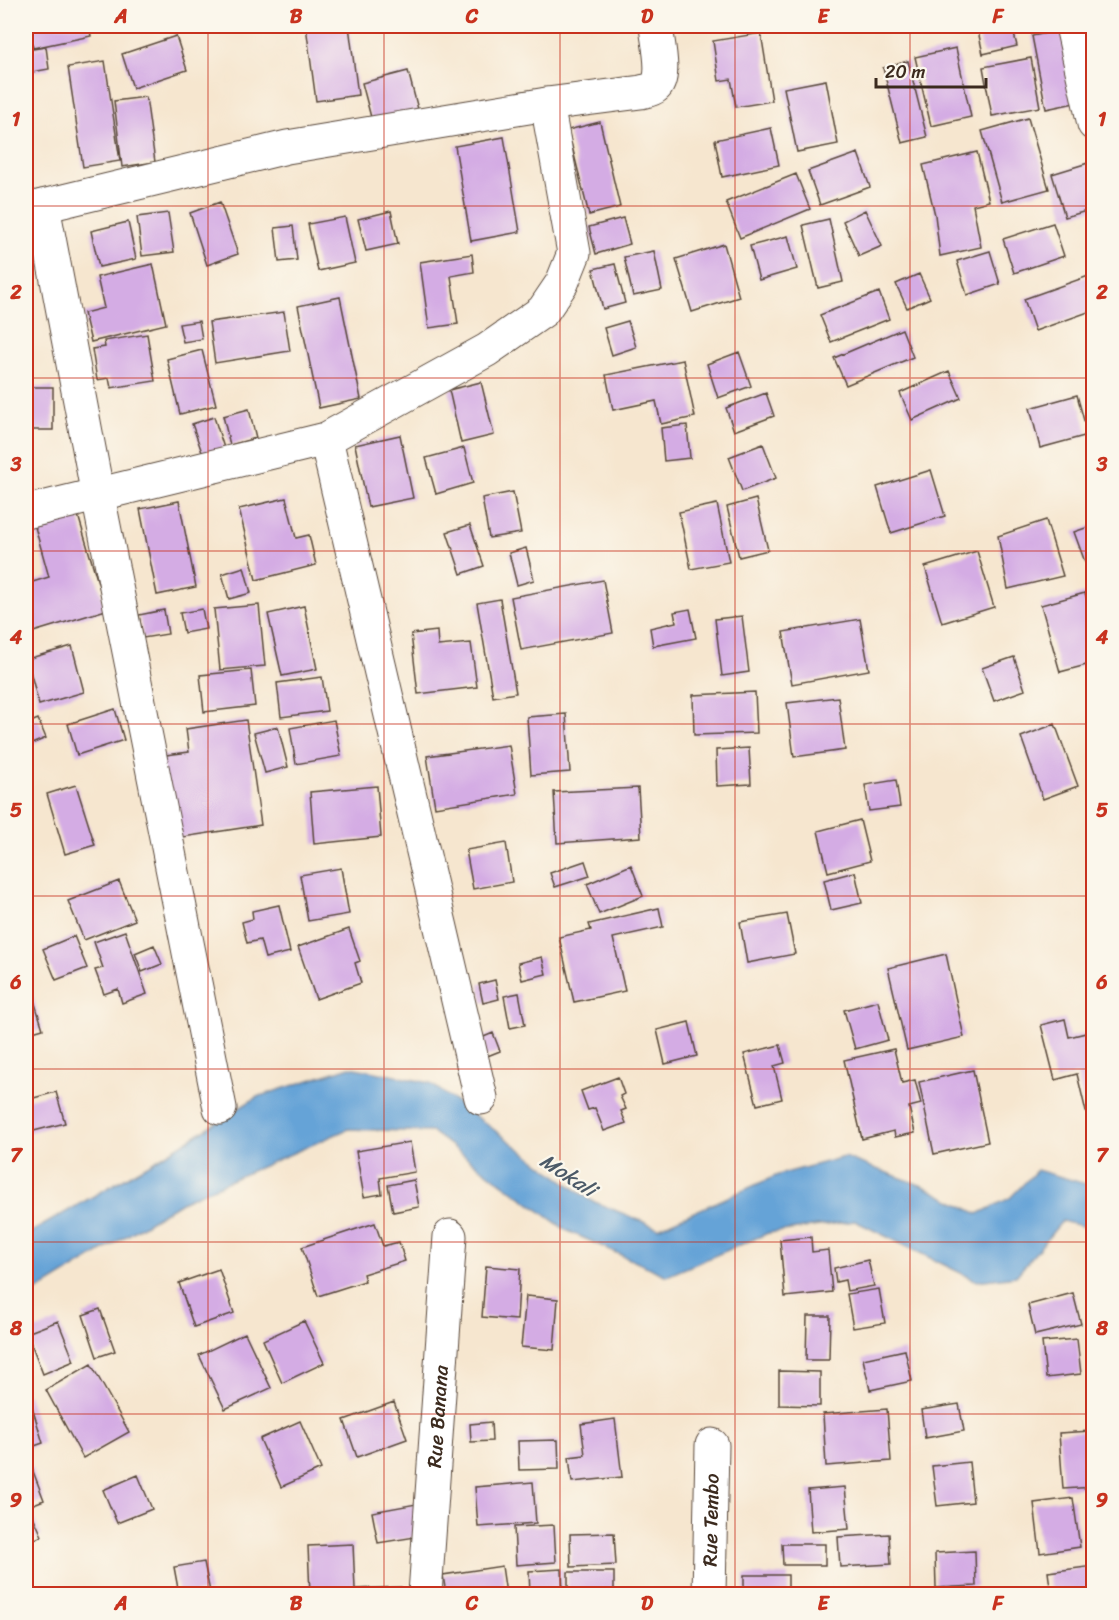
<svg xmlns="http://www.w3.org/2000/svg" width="1119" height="1620" viewBox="0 0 1119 1620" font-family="Sriracha,sans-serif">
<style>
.water{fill:#65a3d7;stroke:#50667a;stroke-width:1.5}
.building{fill:#d4ace4}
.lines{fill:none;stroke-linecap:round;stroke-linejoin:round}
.street-casing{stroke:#574639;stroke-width:35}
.street{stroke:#fff;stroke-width:33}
.grid{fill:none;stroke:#c8321e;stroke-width:1.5;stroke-opacity:0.55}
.labels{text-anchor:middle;stroke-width:4.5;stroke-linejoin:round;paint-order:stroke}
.street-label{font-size:20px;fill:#3b2a1e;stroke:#fbf7ec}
.water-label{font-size:21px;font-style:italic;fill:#4c5a68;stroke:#fbf7ec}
.neatline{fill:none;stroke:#c8321e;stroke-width:2}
.grid-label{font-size:20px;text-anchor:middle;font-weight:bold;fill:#c8321e}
</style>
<rect width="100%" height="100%" fill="#fbf7ec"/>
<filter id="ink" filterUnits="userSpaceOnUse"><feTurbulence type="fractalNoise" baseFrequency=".0167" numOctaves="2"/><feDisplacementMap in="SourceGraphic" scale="12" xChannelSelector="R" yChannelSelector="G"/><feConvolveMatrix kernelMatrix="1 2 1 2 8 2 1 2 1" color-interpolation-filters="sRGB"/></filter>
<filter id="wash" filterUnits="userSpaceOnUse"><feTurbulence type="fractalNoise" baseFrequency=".008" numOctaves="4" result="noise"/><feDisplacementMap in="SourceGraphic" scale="24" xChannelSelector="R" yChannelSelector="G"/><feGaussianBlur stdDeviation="1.35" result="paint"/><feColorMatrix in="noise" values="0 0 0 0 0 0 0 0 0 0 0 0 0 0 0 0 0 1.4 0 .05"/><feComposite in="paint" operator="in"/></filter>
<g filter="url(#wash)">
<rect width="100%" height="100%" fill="#f6e6cf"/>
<!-- water -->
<path class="water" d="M350 1067 430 1083 590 1200 658 1228 778 1175 844 1157 923 1186 978 1214 1010 1198 1037 1170 1093 1186V1229L1062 1221 1016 1276 977 1281 855 1221 768 1233 667 1276 566 1230 432 1132 348 1129 183 1201 26 1298V1235L158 1159 257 1097Z"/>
<g id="blocks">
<!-- building -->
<path class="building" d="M28 26H89L91 36 33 48Z
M306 26H349L358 95 316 101Z
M977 26H1012L1017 46 983 54Z
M1062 30 1075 103 1046 109 1032 36Z
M761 33 772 101 736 107 731 79 719 81 713 41Z
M176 36 187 70 133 88 122 54Z
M46 47 49 69 26 73V50Z
M956 48 971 117 931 126 915 57Z
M1031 58 1040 107 992 116 983 67Z
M105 61 120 161 83 167 68 67Z
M908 61 927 137 902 143 883 68Z
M408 71 419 113 373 125 362 83Z
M826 80 838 144 797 152 784 88Z
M146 97 155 162 122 167 114 101Z
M1028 118 1049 189 1002 202 982 131Z
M600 122 620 207 589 215 568 130Z
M771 128 779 165 722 177 715 140Z
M504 137 520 232 471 241 455 146Z
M977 152 989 201 973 205 981 247 940 256 935 215 923 165Z
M858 153 870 187 820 205 808 171Z
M1088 163 1094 180V209L1065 217 1052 174Z
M796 174 810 209 740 238 726 202Z
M220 202 238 254 207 265 190 213Z
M865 210 882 246 859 256 843 221Z
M391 211 398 244 366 251 358 219Z
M168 213 174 252 142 256 137 217Z
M345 217 355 263 318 271 308 224Z
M623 218 630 244 596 254 589 227Z
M829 219 843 282 818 288 803 225Z
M128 222 136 259 99 267 91 231Z
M1053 223 1064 256 1014 273 1003 239Z
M293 226 297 260 279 262 275 228Z
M788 236 797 269 759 280 750 246Z
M724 244 739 297 692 312 676 259Z
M654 251 662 290 633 296 624 257Z
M990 251 1000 284 967 295 957 261Z
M472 254 474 272 451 276 458 324 429 328 420 262Z
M153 264 166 324 91 342 84 313 104 308 97 277Z
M615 264 625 303 603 309 593 269Z
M919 274 930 298 907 308 896 284Z
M1094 274V310L1035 331 1024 299Z
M879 292 889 319 831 342 820 315Z
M340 297 361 399 319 408 298 306Z
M284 312 290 351 215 363 209 322Z
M199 321 202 339 183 342 179 324Z
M628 321 636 347 612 355 604 328Z
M902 329 913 357 846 385 834 358Z
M147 334 155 381 111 388 109 378 97 380 92 349 105 347 104 341Z
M202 350 216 405 180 414 167 359Z
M739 352 751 386 718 398 707 364Z
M683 360 695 417 661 424 656 401 613 410 606 375Z
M949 371 961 398 912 420 900 393Z
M481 382 494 435 461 443 449 390Z
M26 387H53V430H26Z
M766 393 774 416 734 431 726 408Z
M1077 395 1088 435 1040 448 1030 408Z
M249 409 256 438 230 445 223 416Z
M214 417 224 448 203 455 192 424Z
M687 425 690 458 664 461 661 428Z
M400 435 413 498 368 507 355 445Z
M763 444 776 478 742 491 729 457Z
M464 448 473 483 436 494 426 458Z
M931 470 945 516 891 533 877 487Z
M513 492 521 533 489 538 482 498Z
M286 498 296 538 309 535 316 565 256 580 239 509Z
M756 499 768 550 739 557 727 507Z
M179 501 196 587 157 595 140 509Z
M717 504 729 562 691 569 679 512Z
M78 515 106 610 30 633 26 619V584L49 577 35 527Z
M1046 520 1063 576 1008 589 998 536Z
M470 525 484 566 461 574 447 532Z
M1094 525V559L1085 562 1074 532Z
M526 548 534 580 517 585 509 553Z
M977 551 994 607 942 623 925 567Z
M244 567 251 593 229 599 222 574Z
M603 580 613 633 521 650 511 597Z
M1085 593 1094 621V663L1060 672 1041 605Z
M500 599 516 693 493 697 477 603Z
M259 605 265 666 220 670 214 609Z
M304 606 317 669 282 676 268 614Z
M202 609 206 629 184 633 180 613Z
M690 609 696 638 653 646 650 628 676 622 674 612Z
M164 610 168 634 143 638 139 615Z
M742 616 749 672 722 676 715 619Z
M860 619 869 670 792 684 783 632Z
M437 631 438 646 471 643 477 687 418 694 411 634Z
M72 646 84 692 39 705 27 659Z
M1014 657 1025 690 994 701 982 668Z
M251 670 255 706 204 712 200 675Z
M322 677 327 711 281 717 277 683Z
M755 692 757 733 694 735 693 695Z
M838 697 845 750 794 757 787 703Z
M115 709 124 740 77 755 68 724Z
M566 714 570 772 531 775 527 717Z
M38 719 46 738 27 746 31 754 26 756V724Z
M246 720 261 825 170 839 158 756 189 752 186 729Z
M334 720 341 756 296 764 290 728Z
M1055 724 1078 786 1043 799 1021 737Z
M278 727 288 767 265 773 254 733Z
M509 745 517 794 435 807 427 756Z
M749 748 751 784 717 786 716 750Z
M896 780 900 807 869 811 865 785Z
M76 785 95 845 65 854 47 794Z
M377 786 381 837 314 844 310 792Z
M638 788 641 837 557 843 554 792Z
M860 820 870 861 828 872 818 831Z
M506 843 512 882 473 889 466 850Z
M585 861 590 876 555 887 550 873Z
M631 865 643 896 599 914 587 884Z
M341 868 349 914 308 921 300 875Z
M855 872 862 903 831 910 824 880Z
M119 881 135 920 84 940 68 901Z
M279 905 290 952 265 958 260 940 247 943 242 922 253 919 252 911Z
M659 908 663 927 613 938 625 991 574 1002 559 937 591 930 589 924Z
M787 914 795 954 747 963 740 922Z
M349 929 360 961 355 963 361 983 316 999 298 947Z
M125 931 147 994 122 1003 118 989 104 994 95 970 103 968 94 942Z
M74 936 87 968 56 980 43 949Z
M154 945 162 964 142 972 135 953Z
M946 954 964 1037 907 1050 888 968Z
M542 957 546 974 522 980 518 963Z
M26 975 43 1029 26 1034Z
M495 980 499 999 483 1003 479 984Z
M519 993 525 1025 510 1028 504 996Z
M878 1001 888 1040 855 1049 844 1010Z
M1065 1019 1069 1037 1094 1031V1111L1086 1112 1077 1074 1055 1080 1041 1025Z
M689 1022 697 1056 665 1064 657 1030Z
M493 1033 500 1051 485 1057 479 1039Z
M780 1045 785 1063 774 1066 782 1099 757 1105 744 1054Z
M894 1049 902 1083 915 1080 921 1104 909 1107 915 1133 895 1137 894 1131 862 1139 844 1060Z
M973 1070 988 1142 934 1154 919 1082Z
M618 1077 624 1094 620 1096 626 1109 621 1111 626 1123 604 1131 595 1108 588 1110 581 1091Z
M56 1092 65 1123 26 1133V1100Z
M410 1142 415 1172 380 1178 382 1194 364 1197 356 1151Z
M414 1180 419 1207 393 1212 388 1185Z
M375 1223 383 1246 399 1242 405 1261 363 1274 365 1281 318 1296 302 1247Z
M811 1237 812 1252 828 1250 832 1292 785 1297 780 1240Z
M868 1260 874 1286 847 1291 845 1280 836 1282 834 1268Z
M486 1266 520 1269 517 1320 482 1317Z
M219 1269 234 1313 194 1327 179 1283Z
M879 1289 885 1323 853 1328 847 1294Z
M1073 1293 1081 1324 1035 1335 1028 1305Z
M526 1296 558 1299 554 1350 521 1347Z
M100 1309 115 1351 97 1357 83 1315Z
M807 1316H830L829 1360H806Z
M58 1321 74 1361 43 1374 27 1333Z
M304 1321 324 1363 282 1383 263 1340Z
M245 1333 271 1388 225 1409 199 1355Z
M1077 1339 1081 1374 1046 1378 1042 1342Z
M905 1350 912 1381 870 1390 863 1359Z
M91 1364 129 1432 83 1458 46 1390Z
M779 1371 820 1372V1406L779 1405Z
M28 1394 43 1443 26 1449V1395Z
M394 1402 407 1439 357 1457 344 1420Z
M959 1404 964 1431 925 1438 921 1410Z
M887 1409 891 1461 826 1466 823 1414Z
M615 1419 622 1477 572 1482 569 1457 585 1455 581 1424Z
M300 1421 321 1469 281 1487 260 1439Z
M491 1422 492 1441 471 1442 470 1424Z
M1091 1431 1094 1487 1063 1489 1059 1433Z
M558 1440 559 1469 519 1470 518 1441Z
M969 1462 973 1502 937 1506 932 1466Z
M31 1466 44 1500 26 1507V1468Z
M138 1475 152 1509 117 1523 103 1490Z
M533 1482 536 1523 478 1527 475 1487Z
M845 1487 849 1529 811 1532 808 1490Z
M1073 1498 1080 1547 1040 1553 1034 1503Z
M416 1504 422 1536 378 1543 372 1512Z
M33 1516 42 1536 26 1543V1519Z
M554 1525 556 1562 516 1565 514 1527Z
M614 1533 616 1565 571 1567 570 1534Z
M889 1534 891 1564 840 1567 838 1537Z
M353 1544 355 1589 401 1587 402 1594H310L308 1546Z
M782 1544H825V1565H783Z
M975 1551 976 1586 936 1588 935 1553Z
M204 1562 210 1592 179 1594 174 1567Z
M502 1566 506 1594H446L443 1575Z
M1094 1566V1594H1051L1048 1572Z
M562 1569 563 1594H530L529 1571Z
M568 1572H614V1594H568Z
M744 1575H788V1594H744Z"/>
</g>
</g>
<g filter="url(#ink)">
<use href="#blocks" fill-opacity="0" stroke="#574639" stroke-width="1.5"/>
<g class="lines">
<defs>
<g id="street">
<path d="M1072 26 1094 124"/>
<path d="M43 206 98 496 220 1108"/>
<path d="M26 210 287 147 547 104 641 92C645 91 652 90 655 87 667 78 657 39 656 26"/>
<path d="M326 439 481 1098"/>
<path d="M26 512 326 439 487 350 543 311 562 283 574 253 547 104"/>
<path id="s1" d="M425 1594 450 1236"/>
<path id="s2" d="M709 1594 712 1445"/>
</g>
</defs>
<!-- street casing -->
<use href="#street" class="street-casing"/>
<!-- street -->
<use href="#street" class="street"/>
</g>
</g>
<!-- grid -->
<path class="grid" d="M208 26V1594M384 26V1594M560 26V1594M735 26V1594M910 26V1594M26 206H1094M26 378H1094M26 551H1094M26 724H1094M26 896H1094M26 1069H1094M26 1242H1094M26 1414H1094"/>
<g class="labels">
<!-- street labels -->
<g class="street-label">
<text dy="7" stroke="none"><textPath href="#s1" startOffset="178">Rue Banana</textPath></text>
<text dy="7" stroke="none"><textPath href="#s2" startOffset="74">Rue Tembo</textPath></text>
</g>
<!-- water labels -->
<g class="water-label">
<text transform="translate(568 1175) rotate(33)" y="7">Mokali</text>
</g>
</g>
<!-- margin -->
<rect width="1119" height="1620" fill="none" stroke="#fbf7ec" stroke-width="66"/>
<!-- scale -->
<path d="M876 78v9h110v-9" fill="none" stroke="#3b2a1e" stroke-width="3"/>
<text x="885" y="78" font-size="18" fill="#3b2a1e" stroke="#fbf7ec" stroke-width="4.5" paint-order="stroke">20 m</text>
<rect x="33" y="33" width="1053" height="1554" class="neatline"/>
<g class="grid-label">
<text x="121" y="23">A</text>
<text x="296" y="23">B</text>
<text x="472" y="23">C</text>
<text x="647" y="23">D</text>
<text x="823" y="23">E</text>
<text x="998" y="23">F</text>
<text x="16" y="126">1</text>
<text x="1102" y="126">1</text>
<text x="16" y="299">2</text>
<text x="1102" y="299">2</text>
<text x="16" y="471">3</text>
<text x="1102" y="471">3</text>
<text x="16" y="644">4</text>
<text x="1102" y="644">4</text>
<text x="16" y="817">5</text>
<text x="1102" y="817">5</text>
<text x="16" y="989">6</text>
<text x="1102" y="989">6</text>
<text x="16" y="1162">7</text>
<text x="1102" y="1162">7</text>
<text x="16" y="1335">8</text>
<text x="1102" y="1335">8</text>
<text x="16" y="1507">9</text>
<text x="1102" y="1507">9</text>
<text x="121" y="1610">A</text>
<text x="296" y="1610">B</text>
<text x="472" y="1610">C</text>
<text x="647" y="1610">D</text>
<text x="823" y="1610">E</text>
<text x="998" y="1610">F</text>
</g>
</svg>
